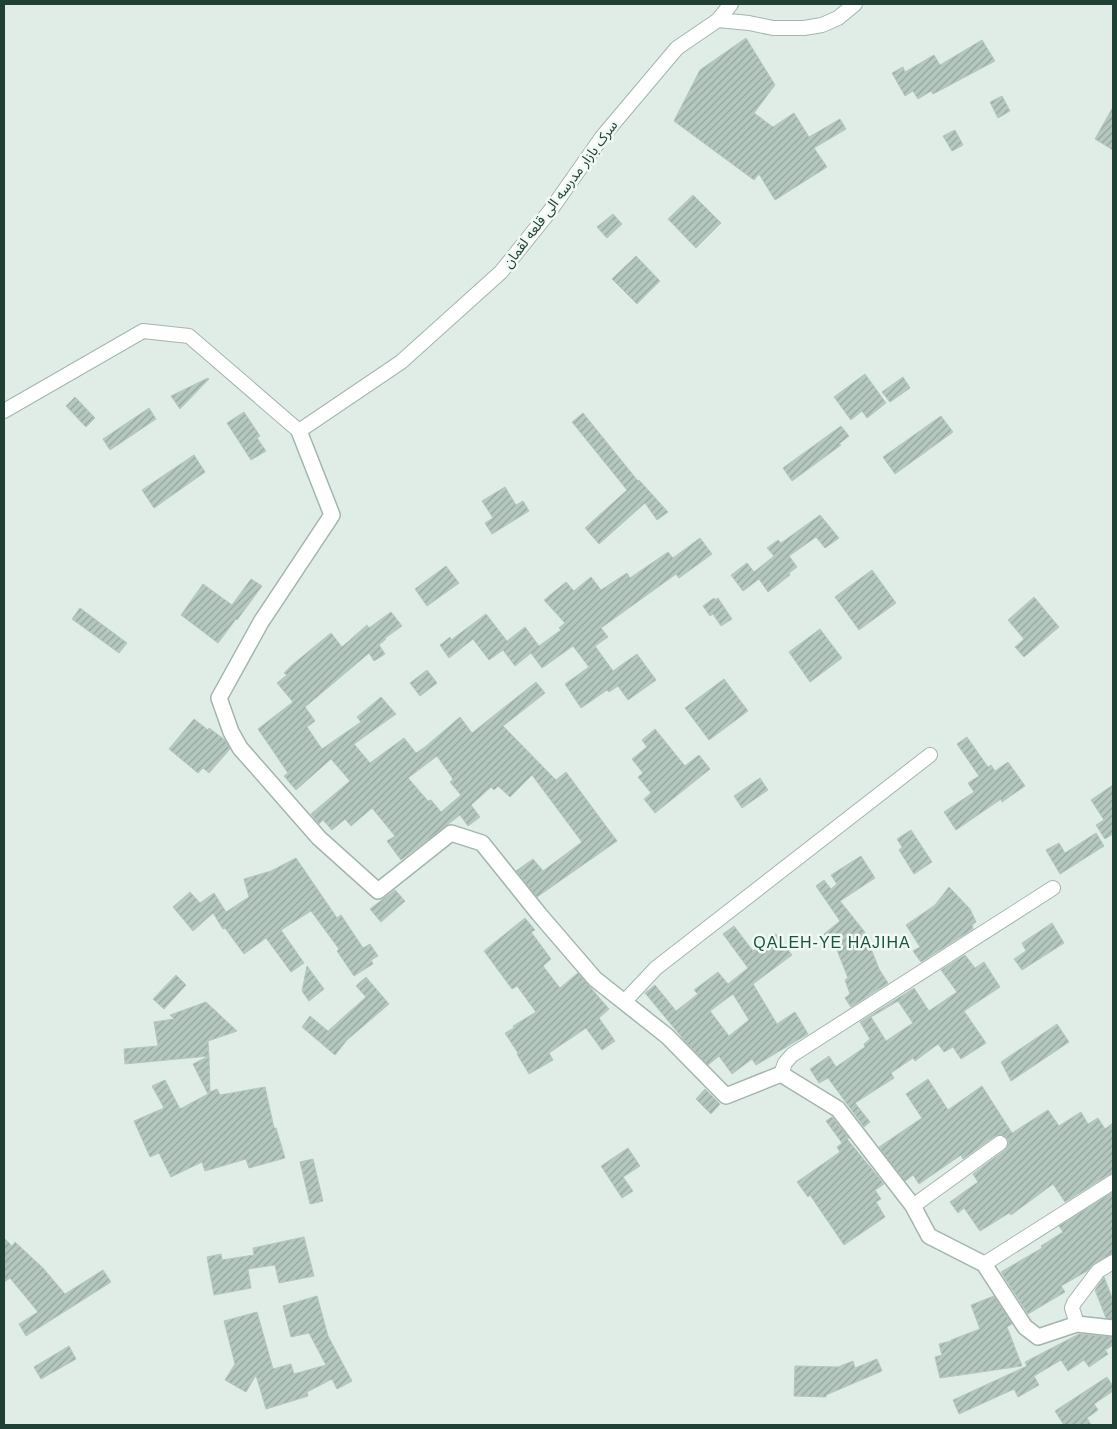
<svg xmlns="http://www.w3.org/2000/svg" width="1117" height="1429" viewBox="0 0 1117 1429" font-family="Helvetica,'Noto Sans Arabic',sans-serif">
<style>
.building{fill:url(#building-hatch);stroke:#b2c8bd;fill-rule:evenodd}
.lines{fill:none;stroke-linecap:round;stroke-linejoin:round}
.minor-casing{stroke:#a2b6ad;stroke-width:16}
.tertiary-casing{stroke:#a2b6ad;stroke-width:18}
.minor{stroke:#fff;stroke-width:14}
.tertiary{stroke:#fff;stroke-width:15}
.labels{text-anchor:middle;stroke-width:5;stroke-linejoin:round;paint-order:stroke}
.street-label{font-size:14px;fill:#1f4034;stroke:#f1f9f5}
.quarter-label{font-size:16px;letter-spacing:1px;fill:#185441;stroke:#f1f9f5}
</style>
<defs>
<pattern id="building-hatch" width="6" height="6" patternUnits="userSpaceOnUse" patternTransform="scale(1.25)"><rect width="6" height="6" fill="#b5c8bf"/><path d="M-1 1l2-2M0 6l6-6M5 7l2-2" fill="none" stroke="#93a49c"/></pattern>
</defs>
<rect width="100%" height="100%" fill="#e0ede6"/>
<!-- building -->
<path class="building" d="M746 38 775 85 754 113 773 127 794 113 809 137 840 119 846 129 814 148 827 167 775 200 759 174 754 180 674 121 700 70Z
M982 40 995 61 933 94 931 91 918 99 913 91 905 96 892 73 903 67 905 72 934 55 940 65Z
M1002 96 1010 111 998 118 990 102Z
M1113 107V150L1095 139Z
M955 130 963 145 952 151 943 136Z
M693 195 721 223 696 248 668 219Z
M613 214 622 224 607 238 597 227Z
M636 256 660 281 637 304 612 279Z
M865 374 886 403 867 418 862 411 851 420 834 397Z
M903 377 910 388 890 402 882 392Z
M208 378 209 379 180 409 171 396Z
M75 397 95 418 86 427 66 406Z
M149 408 156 419 110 450 103 439Z
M244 412 260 436 257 438 266 451 251 460 227 423Z
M583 413 638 481 639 480 668 512 657 520 645 503 599 544 585 528 627 490 572 422Z
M941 416 953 432 895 474 883 457Z
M841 426 849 436 839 444 841 445 792 481 783 468Z
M194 455 205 472 154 508 142 490Z
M505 487 516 505 523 501 529 511 492 534 485 523 493 518 482 501Z
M820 515 839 538 825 548 816 537 789 556 797 567 789 573 790 575 768 592 759 579 743 591 731 575 747 563 754 572 774 556 767 548 778 540 781 543Z
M700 538 712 554 679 578 676 574 601 628 608 637 595 646 613 671 637 654 656 680 628 700 618 686 609 692 607 690 581 708 565 684 589 667 573 646 542 668 531 653 515 666 503 650 489 660 473 639 449 658 440 645 450 637 451 640 486 614 507 641 525 627 539 646 561 630 559 628 565 623 544 600 566 582 574 591 591 577 601 590 627 573 630 578 668 552 673 558Z
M446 566 459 583 427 606 415 589Z
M872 570 896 603 859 630 835 597Z
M251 579 262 586 237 620 236 619 218 643 181 615 203 584 232 605Z
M1034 597 1059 627 1024 657 1015 647 1024 639 1008 620Z
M714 598 715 600 718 598 732 619 721 626 713 614 710 616 703 606Z
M80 608 127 643 119 653 72 619Z
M391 612 402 626 385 638 386 639 379 645 385 654 374 661 369 653 305 707 315 721 307 727 322 749 361 722 357 717 381 697 396 714 354 744 370 763 404 738 416 753 425 747 460 717 472 733 536 682 545 693 503 726 556 780 566 772 617 841 537 897 516 871 533 859 543 871 582 842 532 775 510 797 498 786 494 790 491 787 471 805 480 817 468 826 460 815 401 860 387 841 395 836 372 808 351 826 345 819 332 830 323 820 319 824 311 814 350 781 331 759 296 790 284 776 288 773 258 729 293 702 277 683 287 675 284 673 292 665 331 633 342 647 367 625 369 628ZM437 756 453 779 450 782 461 795 441 812 431 800 428 801 408 778Z
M820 629 842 658 810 682 789 652Z
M427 670 437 683 420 696 410 683Z
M724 679 748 711 709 740 685 708Z
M194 719 208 730 209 728 225 740 230 749 209 773 203 768 198 773 169 749Z
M655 729 685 766 699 755 710 769 655 813 644 799 651 793 638 777 643 773 632 759 647 747 642 740Z
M967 737 988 767 991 765 995 771 1008 762 1025 786 1002 802 1001 799 956 830 944 812 974 792 968 783 979 776 957 744Z
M760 778 768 790 742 808 734 796Z
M1113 785V834L1105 839 1096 825 1104 820 1091 800Z
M911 830 932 862 914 874 899 850 902 847 897 839Z
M1096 833 1104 846 1060 874 1046 850 1059 843 1065 853Z
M861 856 875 878 840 901 864 931 879 969 888 983 851 1007 845 998 850 994 845 980 848 978 837 950 824 934 840 921 816 886 824 880 831 889 837 884 831 875Z
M296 858 337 918 341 915 363 948 370 944 378 956 371 960 373 964 354 976 337 951 339 949 311 911 281 930 304 963 291 972 266 938 244 954 225 928 223 929 213 913 193 931 173 907 190 892 200 903 214 893 226 912 249 897 244 879 271 871Z
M949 887 970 909 976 922 972 925 973 929 921 962 913 951 920 947 906 925 935 905Z
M395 890 405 901 381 922 370 909Z
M525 918 535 930 531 932 551 959 543 966 560 988 578 973 609 1009 599 1018 615 1041 602 1050 586 1028 549 1053 553 1060 529 1074 517 1054 518 1053 505 1033 514 1028 513 1026 536 1012 517 986 512 989 484 951Z
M1052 923 1064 943 1022 970 1014 959 1026 951 1022 943Z
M734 926 753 951 776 934 792 955 753 984 777 1024 795 1012 808 1034 756 1065 752 1059 732 1074 719 1056 708 1065 685 1041 645 993 655 985 676 1011 698 994 694 990 718 972 728 984 748 968 723 934ZM733 994 749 1020 729 1036 710 1011Z
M965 955 975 968 984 962 1000 987 964 1011 986 1043 961 1059 953 1047 944 1052 938 1044 915 1061 913 1058 891 1073 894 1078 855 1103 870 1122 864 1127 828 1078 819 1083 810 1069 829 1056 836 1067 865 1047 864 1044 870 1039 860 1022 914 988 929 1011 957 992 941 970ZM898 1001 913 1023 886 1041 871 1017Z
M307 966 324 989 309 1001 302 991Z
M176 975 186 985 164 1009 153 999Z
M366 977 389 1004 347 1040 335 1055 302 1027 310 1016 328 1031 366 997 356 986Z
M206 1002 237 1031 208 1041 209 1056 125 1064 124 1049 158 1046 154 1022 174 1019 170 1015Z
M1057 1024 1069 1042 1011 1081 1001 1062Z
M209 1056 210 1092 217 1089 220 1095 265 1087 274 1128H276L285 1158 249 1168 246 1159 205 1171 202 1162 171 1177 159 1153 150 1157 134 1121 164 1108 152 1086 165 1080 180 1109 208 1094 193 1064Z
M928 1079 948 1110 982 1086 1012 1133 1048 1110 1059 1126 1081 1112 1088 1124 1098 1118 1105 1129 1113 1123V1173L1108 1175 1065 1202 1053 1184 1011 1215 1009 1213 980 1231 964 1208 958 1213 950 1202 978 1182 973 1174 1005 1150 1009 1143 1007 1138 1003 1135 995 1136 963 1159 961 1155 919 1184 913 1175 905 1181 879 1147 922 1118 906 1094Z
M705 1089 720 1104 711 1114 696 1099Z
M832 1117 849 1138 847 1139 884 1184 875 1190 881 1199 876 1202 885 1217 844 1245 810 1195 808 1197 797 1182 840 1152 837 1147 842 1143 826 1121Z
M628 1148 640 1166 623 1177 633 1191 622 1198 601 1166Z
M313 1159 323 1201 310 1204 300 1162Z
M1113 1192V1253L1094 1264 1087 1271 1061 1286 1065 1292 1028 1314 1001 1272 1042 1248 1041 1246 1063 1232 1059 1226Z
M304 1237 314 1276 279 1283 275 1265 248 1269 251 1288 214 1295 207 1257 221 1254 222 1260 254 1255 253 1248Z
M4 1238 12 1246 15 1242 43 1268 65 1294 103 1270 111 1282 26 1336 19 1324 38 1312 10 1278 4 1282Z
M1104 1277 1113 1300V1319L1106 1318 1095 1290Z
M317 1296 328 1336 352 1381 337 1389 332 1379 307 1392 308 1396 266 1409 256 1375 246 1392 225 1380 235 1364 224 1321 257 1312 273 1369 291 1364 294 1374 326 1365 309 1333 291 1337 283 1306Z
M994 1296 1012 1324 1007 1327 1022 1366 940 1378 935 1357 942 1355 939 1344 951 1341V1340L980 1329 971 1305Z
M1079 1334 1112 1337 1113 1345 1105 1350 1108 1354 1089 1367 1084 1360 1068 1371 1061 1360 1034 1376 1039 1385 1018 1397 1014 1389 959 1414 953 1400 1027 1366 1025 1362Z
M69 1346 76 1359 41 1379 34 1367Z
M877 1359 882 1371 826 1395V1397L794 1396 795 1366 838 1367 853 1361 855 1368Z
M1107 1377 1113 1386V1391L1094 1404 1098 1410 1087 1418 1091 1425H1064L1055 1411Z"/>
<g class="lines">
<defs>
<path id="minor" d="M718 20 749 23 773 28H804L822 25 838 18 855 4
M4 411 143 331 189 336 299 431 401 362 501 272 550 211 602 137 677 48 718 20 731 4
M625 1001 656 968 930 755
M781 1074 785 1063 792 1055 1053 888
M913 1206 1000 1143
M984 1264 1113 1182
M1077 1324 1072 1308 1074 1303 1098 1271 1113 1262"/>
<path id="tertiary" d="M299 431 332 515 261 622 219 698 231 732 240 748 319 838 378 891 451 833 482 843 539 914 595 979 667 1036 726 1096 781 1074 838 1109 913 1206 929 1236 984 1264 1025 1327 1038 1337 1077 1324 1113 1328"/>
</defs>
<!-- minor casing -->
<use href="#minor" class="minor-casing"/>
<!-- tertiary casing -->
<use href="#tertiary" class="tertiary-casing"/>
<!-- minor -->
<use href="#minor" class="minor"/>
<!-- tertiary -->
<use href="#tertiary" class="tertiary"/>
</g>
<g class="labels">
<!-- street labels -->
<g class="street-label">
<text transform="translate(560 194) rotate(-53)" y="5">سرک بازار مدرسه الی قلعه لقمان</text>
</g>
<!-- quarter labels -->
<g class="quarter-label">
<text x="832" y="948">QALEH-YE HAJIHA</text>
</g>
</g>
<!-- border -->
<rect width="1117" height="1429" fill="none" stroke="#1f4034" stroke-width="10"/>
</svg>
